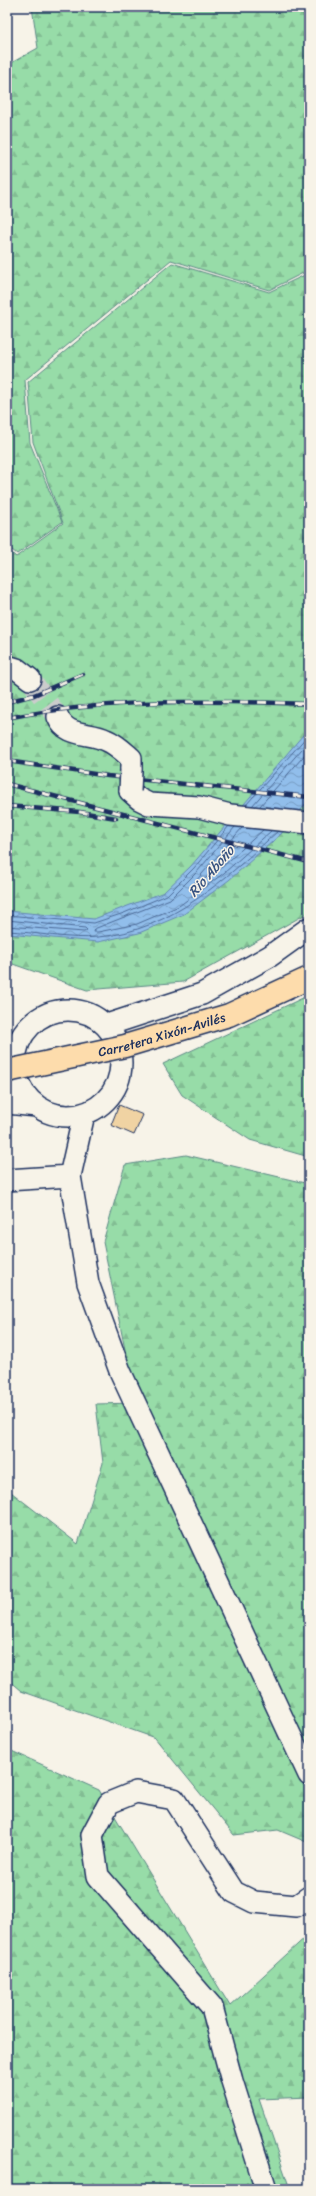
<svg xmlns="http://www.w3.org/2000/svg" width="316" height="2196" viewBox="0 0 316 2196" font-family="Sriracha,sans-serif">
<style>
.industrial{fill:url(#industrial-furrows)}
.forest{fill:url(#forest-firs);stroke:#598683}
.water{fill:url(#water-waves);stroke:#6285b3}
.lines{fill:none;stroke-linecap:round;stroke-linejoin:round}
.shore{stroke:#4a6896;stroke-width:1}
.building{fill:#f0d3a3;stroke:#1b2f5e}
.minor-tunnel{stroke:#cbcccc;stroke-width:21;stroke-dasharray:21 10;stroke-linecap:butt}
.minor-casing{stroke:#1b2f5e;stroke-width:24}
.minor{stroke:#f7f3e8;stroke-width:21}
.rail-casing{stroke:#1b2f5e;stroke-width:4.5}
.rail{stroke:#f7f3e8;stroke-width:3;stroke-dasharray:9;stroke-linecap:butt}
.minor-bridge-casing{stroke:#1b2f5e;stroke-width:24;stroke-linecap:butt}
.highway-bridge-casing{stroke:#1b2f5e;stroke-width:25;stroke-linecap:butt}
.minor-bridge{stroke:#f7f3e8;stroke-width:21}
.highway-bridge{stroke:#fddcac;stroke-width:22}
.labels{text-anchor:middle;stroke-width:3;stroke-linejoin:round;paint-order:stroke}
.street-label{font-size:13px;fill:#1b2f5e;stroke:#f7f3e8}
.water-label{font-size:14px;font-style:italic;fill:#385381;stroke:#f7f3e8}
</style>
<defs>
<pattern id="industrial-furrows" width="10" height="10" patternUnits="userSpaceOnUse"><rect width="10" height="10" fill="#f5e9d3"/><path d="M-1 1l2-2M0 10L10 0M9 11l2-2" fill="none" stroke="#d1c8b8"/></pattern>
<pattern id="forest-firs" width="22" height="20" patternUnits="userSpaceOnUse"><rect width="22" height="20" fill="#97dca8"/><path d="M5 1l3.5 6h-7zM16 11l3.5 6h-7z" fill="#82bd93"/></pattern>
<pattern id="water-waves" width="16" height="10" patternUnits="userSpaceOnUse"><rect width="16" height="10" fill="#91beeb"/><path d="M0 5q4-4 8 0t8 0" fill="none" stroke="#769bc2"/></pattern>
</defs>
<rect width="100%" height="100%" fill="#f7f3e8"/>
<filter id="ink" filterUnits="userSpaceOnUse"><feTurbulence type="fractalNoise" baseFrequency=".025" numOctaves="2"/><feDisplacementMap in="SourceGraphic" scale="8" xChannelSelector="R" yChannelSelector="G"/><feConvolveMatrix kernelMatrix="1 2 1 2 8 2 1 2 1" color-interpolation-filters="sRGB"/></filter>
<g filter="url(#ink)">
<!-- industrial -->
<path class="industrial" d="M7 992 11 994V1030L7 1033Z"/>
<!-- forest -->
<path class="forest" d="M32 7H309V270L269 290 171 260 25 380 30 443 62 522 17 554 7 546V81L13 62 38 48Z
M172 263 269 292 309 273V907L306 914 183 982 87 990 7 962V549L16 557 63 523 33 442 28 382Z
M309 995V1157L250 1140 182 1095 163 1064Z
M186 1155 309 1184V1843L278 1830 234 1835 155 1738 21 1691 7 1679V1489L78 1544 103 1463 96 1404 136 1403 103 1242 125 1165Z
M7 1749 99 1790 230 2006 309 1934V2097L259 2099 290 2189H7Z"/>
<!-- water -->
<path class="water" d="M309 728V800L281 834 229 880 184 914 139 933 98 942 7 934V911L94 919 164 892 191 866Z"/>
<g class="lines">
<!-- shore -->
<path class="shore" d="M246 805 309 734
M252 806 309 741
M260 806 309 750
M235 827 197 872 170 899 94 929 93 932H98L137 924 179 906 224 873 271 831
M242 828 195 882V885L220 869 263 830
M7 915 94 923 124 913 167 895 194 868 229 826
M7 920 85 928 87 930 84 932 7 926
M7 931C34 932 72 940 98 937 172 931 226 878 278 831"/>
</g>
<!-- building -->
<path class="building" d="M119 1105 143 1115 134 1135 111 1125Z"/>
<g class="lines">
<!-- minor-tunnel -->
<path class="minor-tunnel" d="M30 679 58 717"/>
<defs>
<path id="minor" d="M7 666 17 669 30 679
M58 717C66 737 89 732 106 740 116 744 123 751 131 758V770
M130 791 139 799 149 804 199 807 230 815 309 823
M15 1063a53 53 0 1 1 106 0a53 53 0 1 1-106 0Z
M107 1025 202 994 270 956 309 928
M7 1103 37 1106
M84 1114 70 1176 88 1283 120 1371 309 1775
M7 1180 70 1176
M266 2189 232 2081 212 2007 98 1876 92 1835 109 1803 136 1792 174 1799 234 1892 254 1902 296 1906 309 1897"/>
</defs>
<!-- minor casing -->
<use href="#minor" class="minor-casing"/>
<!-- minor -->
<use href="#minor" class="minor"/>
<defs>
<path id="rail" d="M7 702 34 695 83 674
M7 718C106 699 208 700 309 704
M7 761 108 776 309 797
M7 784 309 862
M7 806 80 812 116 818"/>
</defs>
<!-- rail casing -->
<use href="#rail" class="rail-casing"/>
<!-- rail -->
<use href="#rail" class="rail"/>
<defs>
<path id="minor-bridge" d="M130 791 131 770"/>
<g id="highway-bridge">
<path id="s1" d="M7 1071 125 1046 229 1015 309 978"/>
</g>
</defs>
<!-- minor-bridge casing -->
<use href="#minor-bridge" class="minor-bridge-casing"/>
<!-- highway-bridge casing -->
<use href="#highway-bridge" class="highway-bridge-casing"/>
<!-- minor-bridge -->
<use href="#minor-bridge" class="minor-bridge"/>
<!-- highway-bridge -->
<use href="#highway-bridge" class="highway-bridge"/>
</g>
</g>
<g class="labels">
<!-- street labels -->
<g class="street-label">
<text dy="5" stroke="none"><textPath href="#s1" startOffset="159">Carretera Xixón-Avilés</textPath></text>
</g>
<!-- water labels -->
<g class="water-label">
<text transform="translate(211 871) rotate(-49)" y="5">Rio Aboño</text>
</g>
</g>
<!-- margin -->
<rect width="316" height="2196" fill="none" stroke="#f7f3e8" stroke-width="24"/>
<rect x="12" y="12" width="292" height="2172" fill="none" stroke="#1b2f5e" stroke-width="1.5" filter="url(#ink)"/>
</svg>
